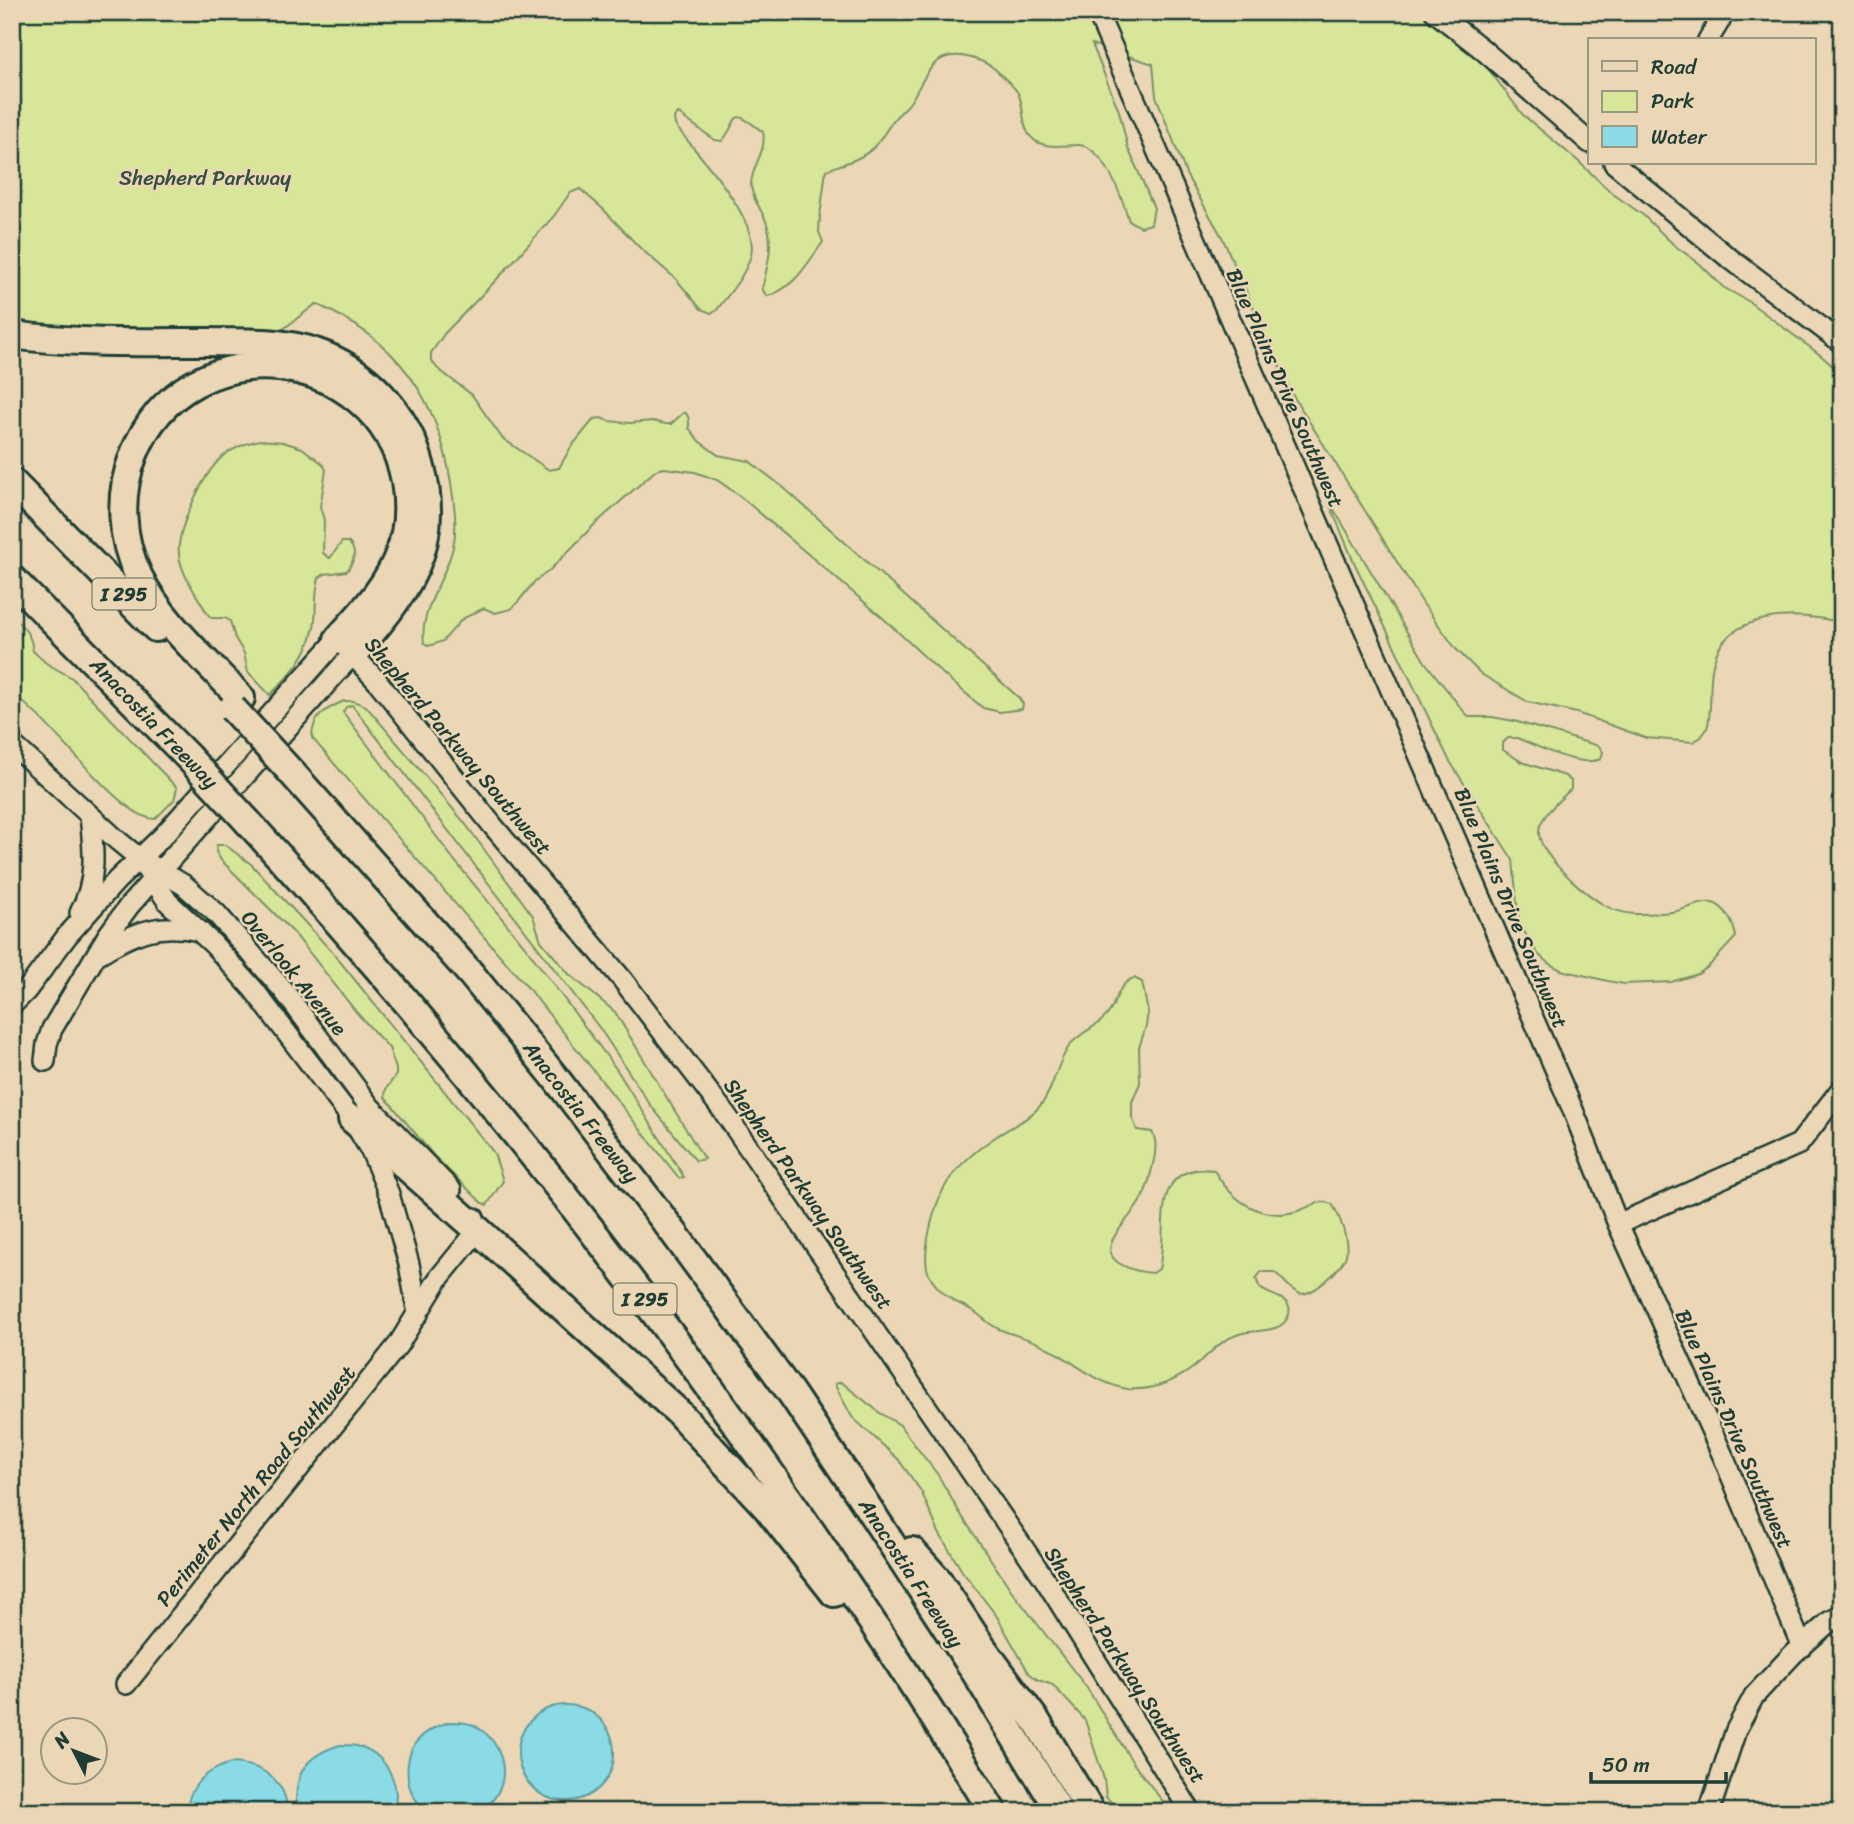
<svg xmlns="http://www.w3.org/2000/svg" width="1854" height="1824" viewBox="0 0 1854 1824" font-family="Sriracha,sans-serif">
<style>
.green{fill:#d7e699;stroke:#7b9266;stroke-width:2}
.water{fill:#8adbe5;stroke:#5f9c9e;stroke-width:2}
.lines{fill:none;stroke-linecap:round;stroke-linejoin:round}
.minor-casing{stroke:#1f3d34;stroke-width:24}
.highway-casing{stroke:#1f3d34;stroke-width:32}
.minor{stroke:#ebd7b5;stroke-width:19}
.highway{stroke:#ebd7b5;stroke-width:26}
.highway-bridge-casing{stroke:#1f3d34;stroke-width:32;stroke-linecap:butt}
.highway-bridge{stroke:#ebd7b5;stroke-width:26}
.labels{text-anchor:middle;stroke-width:5;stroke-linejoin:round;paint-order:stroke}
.shield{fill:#ebd7b5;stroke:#5c6b5b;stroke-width:2}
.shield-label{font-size:19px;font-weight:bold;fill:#1f3d34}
.park-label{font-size:21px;fill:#314e3e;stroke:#ebd7b5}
.street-label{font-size:21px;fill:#1f3d34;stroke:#ebd7b5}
</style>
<rect width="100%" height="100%" fill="#ebd7b5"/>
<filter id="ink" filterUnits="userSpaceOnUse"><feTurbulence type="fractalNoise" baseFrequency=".0143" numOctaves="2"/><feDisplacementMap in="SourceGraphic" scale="14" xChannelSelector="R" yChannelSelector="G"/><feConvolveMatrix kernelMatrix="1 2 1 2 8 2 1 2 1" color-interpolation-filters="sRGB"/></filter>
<g filter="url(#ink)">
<!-- green -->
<path class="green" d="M12 12H1442L1447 14 1523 115 1578 161 1613 194 1643 215 1674 245 1700 264 1723 287 1748 301 1819 354 1842 374V623C1800 611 1725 610 1713 664 1708 686 1713 708 1707 729L1701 737 1693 742 1646 738 1577 713 1528 702 1481 674 1456 649 1424 605 1292 394 1222 237 1187 176 1156 96 1153 64 1092 44 1119 111 1128 148 1154 208 1151 224 1141 227 1129 221C1123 200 1104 145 1078 145 1063 145 1044 150 1032 138 1021 128 1025 107 1018 93 1013 85 1003 77 996 70 988 63 977 59 967 57 932 49 926 77 911 101 907 107 901 112 896 117 888 126 883 138 874 147 863 159 842 164 826 170L820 216 819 232 823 242C807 264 794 289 767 296L762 289C767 268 774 246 767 224 763 211 751 198 751 184 752 165 767 151 763 132 728 105 741 119 722 141L715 140 677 113 674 118 675 125C696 153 760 218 751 255 745 276 729 294 716 311L711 313 701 309 676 279 639 247 603 209 580 189 570 193 554 216 501 275 445 333 431 353V360L437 368 472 395 502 438 549 470 559 468 571 447 594 419 601 418 609 421 630 423 653 421 665 424H671L683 413H686L689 419V428L699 441 718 455 749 461 784 488 1018 697 1023 704 1022 709 1000 712 983 708 943 674 883 618 741 497 717 480 695 472 664 468 656 470 594 525 549 571 535 581 518 602 511 609 495 613 484 608 462 619 443 641 429 646 424 643C419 610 446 579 453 547 458 526 454 504 451 483 438 397 396 339 316 304L261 346 12 340Z
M260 440 283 442 302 448 323 464 326 470 320 507 324 520 323 553 330 558 342 542H348C358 551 354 561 347 571L325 574 319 578C314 594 317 611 314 627 308 656 290 675 270 695L248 672 244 653 235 638 230 621 225 618H211L207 613C197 595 182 576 179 555 176 530 203 475 221 458 232 448 246 443 260 440Z
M1327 498 1425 662 1465 713 1470 717H1492L1514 721 1599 746 1603 752 1601 759C1579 768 1539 747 1517 738H1508L1503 743V750L1522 762 1565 776 1571 781V789C1561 799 1545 812 1540 826 1531 850 1585 894 1604 905 1613 910 1624 913 1634 914 1648 914 1663 914 1677 911 1688 908 1702 901 1713 903 1726 907 1734 925 1736 937L1708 967 1698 974 1671 982 1624 984 1608 981 1561 970 1548 963 1538 954 1522 928 1518 915 1513 860 1449 760 1353 560Z
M12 617C25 628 31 634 33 651L46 663 72 678 177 788 174 800 155 819C119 819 49 716 12 694Z
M344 701H353L366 706 464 822 533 916 541 941 569 974 615 1012 704 1159 696 1161 651 1106 601 1030 352 705 346 707 343 712 454 860 527 949 617 1070 684 1177 679 1178 529 989 312 738C312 716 326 709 344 701Z
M217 845H225L251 864 334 954 494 1153 503 1181 487 1205 482 1203 434 1156 385 1097 386 1089 396 1075V1069L389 1048 357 1013 294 933 221 860 216 852Z
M1134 978 1142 982 1148 1012 1146 1026 1139 1048 1140 1083 1132 1102V1117L1137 1130 1152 1132C1157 1141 1156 1153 1153 1164 1150 1176 1148 1189 1141 1200 1133 1214 1119 1226 1112 1241 1102 1265 1138 1272 1153 1273L1159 1269C1169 1230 1147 1162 1214 1170 1232 1202 1264 1223 1301 1210 1311 1206 1321 1199 1332 1204 1340 1216 1349 1241 1346 1255 1344 1267 1311 1299 1298 1293 1289 1289 1282 1277 1274 1272H1261L1256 1279 1260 1288C1269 1296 1293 1297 1289 1314 1284 1332 1262 1330 1248 1332 1227 1335 1215 1348 1200 1362 1180 1380 1154 1391 1128 1389 1098 1385 1073 1361 1048 1348 1033 1339 1015 1336 999 1329 989 1325 982 1316 973 1311 966 1306 957 1304 950 1298 942 1293 933 1283 929 1275 920 1253 935 1202 947 1183 959 1164 979 1148 997 1136 1012 1126 1028 1120 1040 1106 1055 1088 1056 1063 1070 1045 1081 1031 1101 1026 1110 1011 1117 999 1119 983 1134 978Z
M841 1382 880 1413 900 1425 904 1431 938 1475 958 1510 1011 1590 1087 1688 1133 1763 1171 1812H1121L1106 1797 1104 1779 1085 1720 1053 1685 1038 1680 1029 1673 996 1615 962 1571 939 1533 921 1491 898 1459 852 1417 836 1387 835 1384Z"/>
<!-- water -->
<path class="water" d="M518 1753a48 48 0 1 1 96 0a48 48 0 1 1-96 0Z
M449 1722C460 1722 471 1722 480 1729 501 1743 510 1772 497 1794 488 1809 477 1812 461 1812 453 1812 442 1813 434 1812 405 1806 400 1759 418 1740 427 1730 437 1726 449 1722Z
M340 1745C345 1745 351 1745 357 1746 385 1752 403 1785 393 1812H297C293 1775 304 1756 340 1745Z
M231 1763C260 1764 287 1779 287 1812H187C188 1785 207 1770 231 1763Z"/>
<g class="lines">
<defs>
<path id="minor" d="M1097 12 1573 1110 1618 1224 1723 1456 1802 1647
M1435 12 1482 49 1590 143
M1708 40 1725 12
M1614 163 1724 254 1842 343
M12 744 117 840 139 858 184 885 216 913 284 991 370 1107 451 1190
M141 861 168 902 214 945 254 990 352 1119 372 1153 389 1194 409 1264 418 1314
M80 913C97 881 94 851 90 816
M100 953C135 932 159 922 200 931
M12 1005 26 991 67 936 117 880 164 835 338 639 378 682 493 826 622 979 724 1112 1044 1578 1191 1812
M45 1061 47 1044 52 1029 108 935 129 906 353 654
M1618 1224 1799 1144 1842 1088
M126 1684 398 1345 439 1278 478 1230 474 1218
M1709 1812 1736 1730 1754 1696 1793 1654 1829 1622 1842 1616"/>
<path id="highway" d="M12 335C77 344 144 342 209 342 244 343 282 340 315 352 366 369 406 412 420 464 444 548 405 594 353 654
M12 482 156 628
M12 579 188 757
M241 698C206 660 162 623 139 577 120 538 118 494 134 454 186 323 379 344 405 481 409 505 408 531 399 554 387 587 361 613 338 639
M292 773 471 974 554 1076 674 1233 791 1393 863 1500 972 1667 1060 1812
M248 822C527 1127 777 1459 993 1812
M352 1119 478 1230 679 1413 767 1508 834 1593
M912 1551 938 1580 982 1647 1037 1722 1091 1812"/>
</defs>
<!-- minor casing -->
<use href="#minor" class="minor-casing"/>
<!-- highway casing -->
<use href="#highway" class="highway-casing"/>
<!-- minor -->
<use href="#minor" class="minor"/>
<!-- highway -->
<use href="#highway" class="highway"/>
<defs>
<path id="highway-bridge" d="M232 708 292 773
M188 757 248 822"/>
</defs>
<!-- highway-bridge casing -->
<use href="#highway-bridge" class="highway-bridge-casing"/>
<!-- highway-bridge -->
<use href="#highway-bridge" class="highway-bridge"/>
</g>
</g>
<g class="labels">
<!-- shield labels -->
<g class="shield">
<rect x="92.5" y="578.5" width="63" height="31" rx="5"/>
<rect x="613.5" y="1283.5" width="63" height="31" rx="5"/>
</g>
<g class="shield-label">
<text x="124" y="601">I 295</text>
<text x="645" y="1306">I 295</text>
</g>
<!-- park labels -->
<g class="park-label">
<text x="205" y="185">Shepherd Parkway</text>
</g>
<!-- street labels -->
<g class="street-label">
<text transform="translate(1285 388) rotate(66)" y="7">Blue Plains Drive Southwest</text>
<text transform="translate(154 723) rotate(46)" y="7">Anacostia Freeway</text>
<text transform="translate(458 746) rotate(50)" y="7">Shepherd Parkway Southwest</text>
<text transform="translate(1511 908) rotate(67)" y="7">Blue Plains Drive Southwest</text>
<text transform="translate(294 973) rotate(51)" y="7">Overlook Avenue</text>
<text transform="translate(581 1112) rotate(52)" y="7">Anacostia Freeway</text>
<text transform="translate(808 1194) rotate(55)" y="7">Shepherd Parkway Southwest</text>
<text transform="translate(1734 1429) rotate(66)" y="7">Blue Plains Drive Southwest</text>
<text transform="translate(256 1486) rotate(-51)" y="7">Perimeter North Road Southwest</text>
<text transform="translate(911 1573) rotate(57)" y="7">Anacostia Freeway</text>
<text transform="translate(1125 1665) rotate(57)" y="7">Shepherd Parkway Southwest</text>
</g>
</g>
<!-- margin -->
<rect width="1854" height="1824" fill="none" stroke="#ebd7b5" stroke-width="42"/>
<rect x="21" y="21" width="1812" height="1782" fill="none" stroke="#1f3d34" stroke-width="2.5" filter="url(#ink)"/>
<!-- legend -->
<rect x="1588" y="38" width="228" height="126" fill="#ebd7b5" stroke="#999981" stroke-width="2"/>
<rect x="1602" y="61" width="35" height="10" fill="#ebd7b5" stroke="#999981" stroke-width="2"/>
<text x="1651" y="74" font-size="21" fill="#1f3d34">Road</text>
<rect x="1602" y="91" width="35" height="21" fill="#d7e699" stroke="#999981" stroke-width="2"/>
<text x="1651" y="108" font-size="21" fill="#1f3d34">Park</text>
<rect x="1602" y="126" width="35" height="21" fill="#8adbe5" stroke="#999981" stroke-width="2"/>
<text x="1651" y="144" font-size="21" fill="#1f3d34">Water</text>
<!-- north arrow -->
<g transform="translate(74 1751) rotate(312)"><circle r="33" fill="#ebd7b5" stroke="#999981" stroke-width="2"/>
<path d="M0-5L12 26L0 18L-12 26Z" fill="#1f3d34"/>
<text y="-10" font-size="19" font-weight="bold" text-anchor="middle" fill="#1f3d34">N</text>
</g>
<!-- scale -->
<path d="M1591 1772v10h135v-10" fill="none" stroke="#1f3d34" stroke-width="3.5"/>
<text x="1602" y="1772" font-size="21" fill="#1f3d34" stroke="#ebd7b5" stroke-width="5" paint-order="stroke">50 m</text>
</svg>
